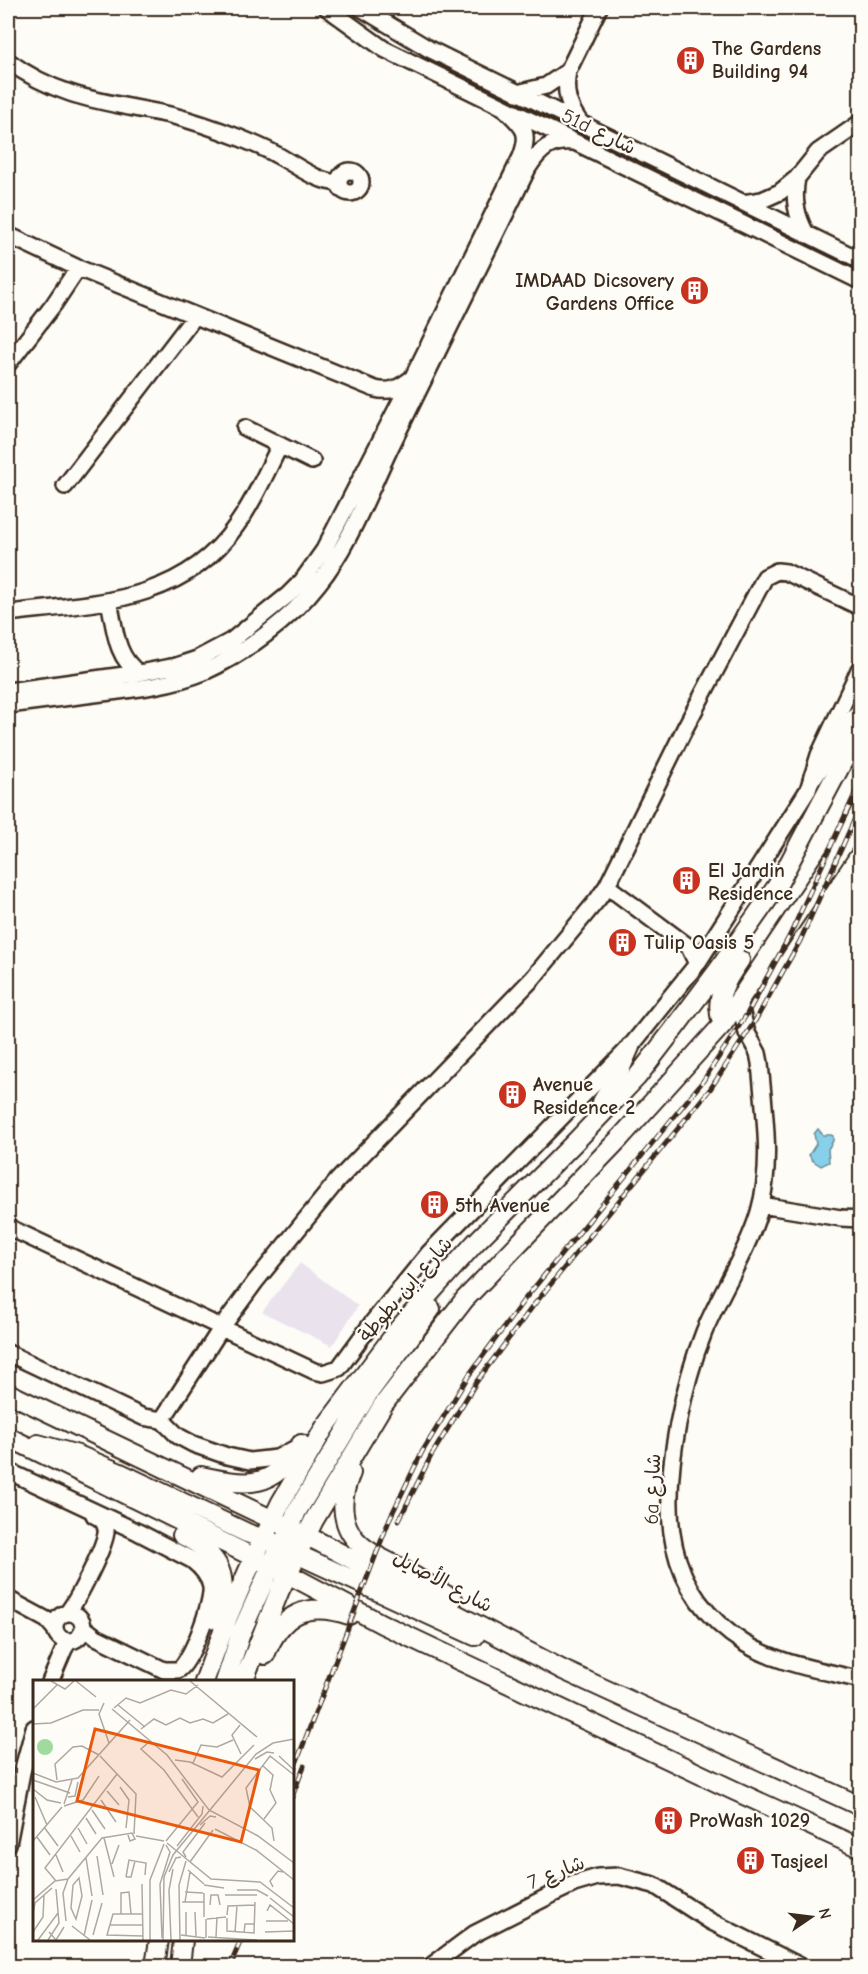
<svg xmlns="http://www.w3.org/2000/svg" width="868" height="1974" viewBox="0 0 868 1974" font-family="'Comic Neue','Playpen Sans Arabic',sans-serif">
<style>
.built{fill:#eae3ed}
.water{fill:#88cfe9;stroke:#698d98;stroke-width:1.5}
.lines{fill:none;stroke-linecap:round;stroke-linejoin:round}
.minor-casing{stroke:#3b2a1e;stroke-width:20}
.major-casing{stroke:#3b2a1e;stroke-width:22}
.minor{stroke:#fdfcf7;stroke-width:15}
.major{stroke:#fdfcf7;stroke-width:18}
.rail-casing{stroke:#3b2a1e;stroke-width:5}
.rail{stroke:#fdfcf7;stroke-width:3;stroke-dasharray:9;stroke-linecap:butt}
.labels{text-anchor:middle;stroke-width:4.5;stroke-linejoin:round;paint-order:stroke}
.poi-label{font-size:20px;font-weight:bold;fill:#3b2a1e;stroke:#fdfcf7;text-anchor:start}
.street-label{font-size:20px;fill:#3b2a1e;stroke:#fdfcf7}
.inset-road{fill:none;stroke:#afa8a0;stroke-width:1.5}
.view{fill:#e8590c;fill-opacity:0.15;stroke:#e8590c;stroke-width:3}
.inset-edge{fill:none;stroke:#3b2a1e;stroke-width:3}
</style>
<rect width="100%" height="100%" fill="#fdfcf7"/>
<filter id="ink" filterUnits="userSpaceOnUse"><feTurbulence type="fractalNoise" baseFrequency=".0167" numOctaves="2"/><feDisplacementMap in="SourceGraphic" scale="12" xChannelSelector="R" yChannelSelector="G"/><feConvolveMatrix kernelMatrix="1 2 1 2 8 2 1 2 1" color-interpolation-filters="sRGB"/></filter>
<g filter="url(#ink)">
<!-- built -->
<path class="built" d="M300 1263 358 1306 332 1346 262 1312Z"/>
<!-- water -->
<path class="water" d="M818 1129 823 1135H831L833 1136V1141L828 1149 829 1162 821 1166 812 1160 809 1155 816 1144 814 1134Z"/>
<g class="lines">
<defs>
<path id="minor" d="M327 8 384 49 860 281
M361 8 429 49 860 260
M8 61C61 100 109 102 170 115 194 121 217 129 240 138 252 143 265 148 277 155 296 165 317 182 339 183
M517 93 546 86 568 71
M580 122C568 106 564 91 568 71L599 8
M339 182a11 11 0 1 1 22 0a11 11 0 1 1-22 0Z
M797 178C793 199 796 216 807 235
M743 203 762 200 780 192 797 178 818 152 860 123
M8 235 78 268 375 389C390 393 399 388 411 379
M8 364 54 304 78 268
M245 428 312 461
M65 486 195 316
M109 601C115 627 115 657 139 673
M8 613C92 603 182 604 236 526 254 501 266 473 280 445
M8 691 139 673 176 666 197 659 231 641 288 595 302 581 324 550 412 379 521 157C531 131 523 127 505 109
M8 705C39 701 71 697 102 693 136 689 172 685 204 672 244 654 291 619 318 584 351 543 369 491 392 444 438 352 483 260 528 168 540 149 551 140 573 142
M607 886 689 947 697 964
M739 1002 747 1033 758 1053 760 1063C764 1112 773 1164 759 1212 747 1252 720 1293 704 1332 692 1362 684 1393 678 1424 662 1509 662 1591 744 1643 778 1664 822 1670 860 1680
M761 1205 841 1218 860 1219
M8 1227 314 1371 323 1373 339 1368 372 1323 429 1253 630 1047 697 964 808 790 819 755 860 668
M8 1353 143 1417 162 1420 178 1436 193 1444 227 1456 250 1461 277 1458 296 1448
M162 1420 222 1327 255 1282 337 1181 533 978 598 899 607 886 685 728 765 577 777 571 786 572 860 607
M8 1471 138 1532 192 1560C201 1567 209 1575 211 1587 213 1602 191 1663 178 1670H164L96 1637 83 1627
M8 1599 47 1620 54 1628
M55 1627a14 14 0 1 1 28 0a14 14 0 1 1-28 0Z
M67 1613C76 1603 109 1540 106 1529 105 1521 100 1518 94 1515
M50 1682 64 1649 69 1641
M8 1844 22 1772 34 1728
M431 1966 474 1934 553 1894 574 1884 598 1877 619 1876 654 1885 710 1921 800 1966"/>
<path id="major" d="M813 777 848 725 860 712
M723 1024C712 1000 727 979 740 960
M602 1102 616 1079 630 1047
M8 1393 321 1543 563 1670 860 1806
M8 1437 288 1574 382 1624 731 1789 860 1848
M38 1444 78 1455 118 1472 247 1533 275 1543
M351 1473C340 1497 339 1526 361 1545 371 1554 385 1560 397 1566 416 1577 434 1588 453 1599
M201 1476C249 1486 272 1490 301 1444
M182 1535C221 1555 232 1578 215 1619
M288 1550 475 1636
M288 1574 283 1556V1544L297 1511 368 1394 431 1309
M265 1655C282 1613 306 1601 349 1615
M204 1682 228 1617 247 1573 281 1502 325 1427 400 1327 475 1243 577 1140 637 1077 677 1025 719 969 777 886 860 729
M225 1682 241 1633 276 1555
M243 1682 280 1590 314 1520 383 1405 465 1299 620 1138 723 1024 844 843 860 812
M155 1966 159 1940
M180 1966 183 1940"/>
</defs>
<!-- minor casing -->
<use href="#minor" class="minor-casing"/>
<!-- major casing -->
<use href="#major" class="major-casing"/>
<!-- minor -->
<use href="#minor" class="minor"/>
<!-- major -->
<use href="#major" class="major"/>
<defs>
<path id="rail" d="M399 1520 431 1456 477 1381 533 1306 711 1088 755 1021 800 941 860 807
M292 1774 390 1518 422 1452 469 1375 524 1300 703 1081 747 1014 790 935 860 783
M292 1797 304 1766
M230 1966 241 1940"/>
</defs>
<!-- rail casing -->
<use href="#rail" class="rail-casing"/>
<!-- rail -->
<use href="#rail" class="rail"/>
</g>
</g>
<!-- icons -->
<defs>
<symbol id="building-disc" viewBox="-11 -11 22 22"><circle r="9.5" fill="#c8321e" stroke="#fdfcf7"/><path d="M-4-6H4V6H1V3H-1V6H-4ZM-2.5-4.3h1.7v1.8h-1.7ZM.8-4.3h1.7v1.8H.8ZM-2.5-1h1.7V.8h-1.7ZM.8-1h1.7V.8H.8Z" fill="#fff"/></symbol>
</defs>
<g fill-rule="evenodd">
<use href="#building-disc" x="674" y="44" width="33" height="33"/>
<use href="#building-disc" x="678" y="274" width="33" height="33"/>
<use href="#building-disc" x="670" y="864" width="33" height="33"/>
<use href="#building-disc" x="606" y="926" width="33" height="33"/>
<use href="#building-disc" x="496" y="1078" width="33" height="33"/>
<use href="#building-disc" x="418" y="1188" width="33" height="33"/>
<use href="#building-disc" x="652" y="1804" width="33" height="33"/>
<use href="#building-disc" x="734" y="1844" width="33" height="33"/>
</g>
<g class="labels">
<!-- poi labels -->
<g class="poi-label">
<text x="712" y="55">The Gardens<tspan x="712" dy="23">Building 94</tspan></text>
<text x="674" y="287" text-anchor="end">IMDAAD Dicsovery<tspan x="674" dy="23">Gardens Office</tspan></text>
<text x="708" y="877">El Jardin<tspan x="708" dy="23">Residence</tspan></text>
<text x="644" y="949">Tulip Oasis 5</text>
<text x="533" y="1091">Avenue<tspan x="533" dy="23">Residence 2</tspan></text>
<text x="455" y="1212">5th Avenue</text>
<text x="689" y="1827">ProWash 1029</text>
<text x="771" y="1868">Tasjeel</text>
</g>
<!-- street labels -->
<g class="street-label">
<text transform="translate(599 131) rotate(26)" y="7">51d شارع</text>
<text transform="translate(405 1289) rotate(-49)" y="7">شارع إبن بطوطة</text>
<text transform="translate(652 1489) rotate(-88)" y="7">6a شارع</text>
<text transform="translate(443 1581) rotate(28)" y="7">شارع الأصايل</text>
<text transform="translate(556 1872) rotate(-22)" y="7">شارع 7</text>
</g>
</g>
<!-- overview -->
<g transform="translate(33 1680)">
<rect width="261" height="261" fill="#fdfcf7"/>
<path d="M4 67a8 8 0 1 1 16 0a8 8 0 1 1-16 0Z" fill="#a0da9f"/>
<path class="inset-road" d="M18 1 32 9 41 1M43 1 63 17M157 1 224 57M71 23 66 34 76 63M85 25 112 47M81 28 93 18 107 23 138 10 153 14 165 5M0 29 24 5M79 29 134 75 176 130 225 156 261 183M0 44 18 43 50 30H66M207 45 199 55 208 74M108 49 121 39 133 45 147 38 157 43 170 39 180 43 195 34M116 62 108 69 131 90 165 137M67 76 103 114 101 154M246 76 261 90M222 79 234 72 241 73M142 80 157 82 189 97 221 65M160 83 168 65 184 67 200 60M230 86 240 95 237 110 243 123 231 139M0 93 23 102 45 98 97 40M0 100 37 113M24 100 22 84 40 67 49 66 66 75M87 107 96 120 93 148M0 109 14 120 28 123M74 111 86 125M2 117 14 145M35 117 42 116 45 102M68 120 83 142M31 124 39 100M31 126 50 120 66 96M59 130 72 149M53 138 63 154M167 145 177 136 183 137M11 147 25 166M45 148 54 164M182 149 223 170 261 200M38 156 47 172M103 156 131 161M4 157 17 175M71 158 81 197M0 161 29 127M133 161 165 122 149 99M241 161 239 148 217 127 213 108 237 76 261 95M134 163 178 199 227 202 261 228M144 166 169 134 170 126M23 175 30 192M64 176 70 215M153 177 150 172 172 143M53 178 59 216M157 182 180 150M79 184 86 165M155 190 171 204M136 192 143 178 148 177M93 197 96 180 113 183 112 195M93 197H98L102 181M46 198 49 216 43 239 38 228 40 205ZM23 201 12 188 84 94M109 204 110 260M171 205 191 208M240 207 237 201 245 191 250 192M204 210H224L235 216M152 212 170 213M192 215H224M237 218 261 237M0 220 22 201 35 199M149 222H171M152 222 157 192M177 225 178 215H185L187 225M234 231 237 225 261 244M153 232V256M162 232 163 256M0 233 2 223 19 208M88 234V213L96 212 98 234M109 234H80L74 255 110 256M194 235 195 226 222 225M171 237V213M194 238V251L221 253 222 222M173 239V258M174 239 193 237M33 241 30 213 35 199 69 158 99 153 102 159 97 161 95 155M233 241H255M77 245H110M39 246 57 260M0 252 10 237 11 215M16 252 23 260 31 247M202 252 204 226M232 252 261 251M211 253 212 244H222M60 255 69 223M148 255 172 258M51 256 59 220M175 257 224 260M183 257 184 237M129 258 127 204 137 172 133 165M5 260 25 233M15 260 26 243 23 209M117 260V200L131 164M130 260 131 197 140 175 223 74 240 63 261 59M138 260 136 210 140 189M147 260 146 205 153 181"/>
<path class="view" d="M62 49 226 90 208 162 44 121Z"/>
<rect width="261" height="261" class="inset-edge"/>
</g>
<!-- margin -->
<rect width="868" height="1974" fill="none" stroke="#fdfcf7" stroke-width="30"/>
<rect x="15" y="15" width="838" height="1944" fill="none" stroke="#3b2a1e" stroke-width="2" filter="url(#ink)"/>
<!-- north arrow -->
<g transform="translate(811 1917) rotate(76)" stroke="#fdfcf7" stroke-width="4.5" paint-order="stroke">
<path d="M0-4.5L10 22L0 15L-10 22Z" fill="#3b2a1e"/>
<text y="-9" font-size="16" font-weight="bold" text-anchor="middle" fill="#3b2a1e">N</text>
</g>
</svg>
